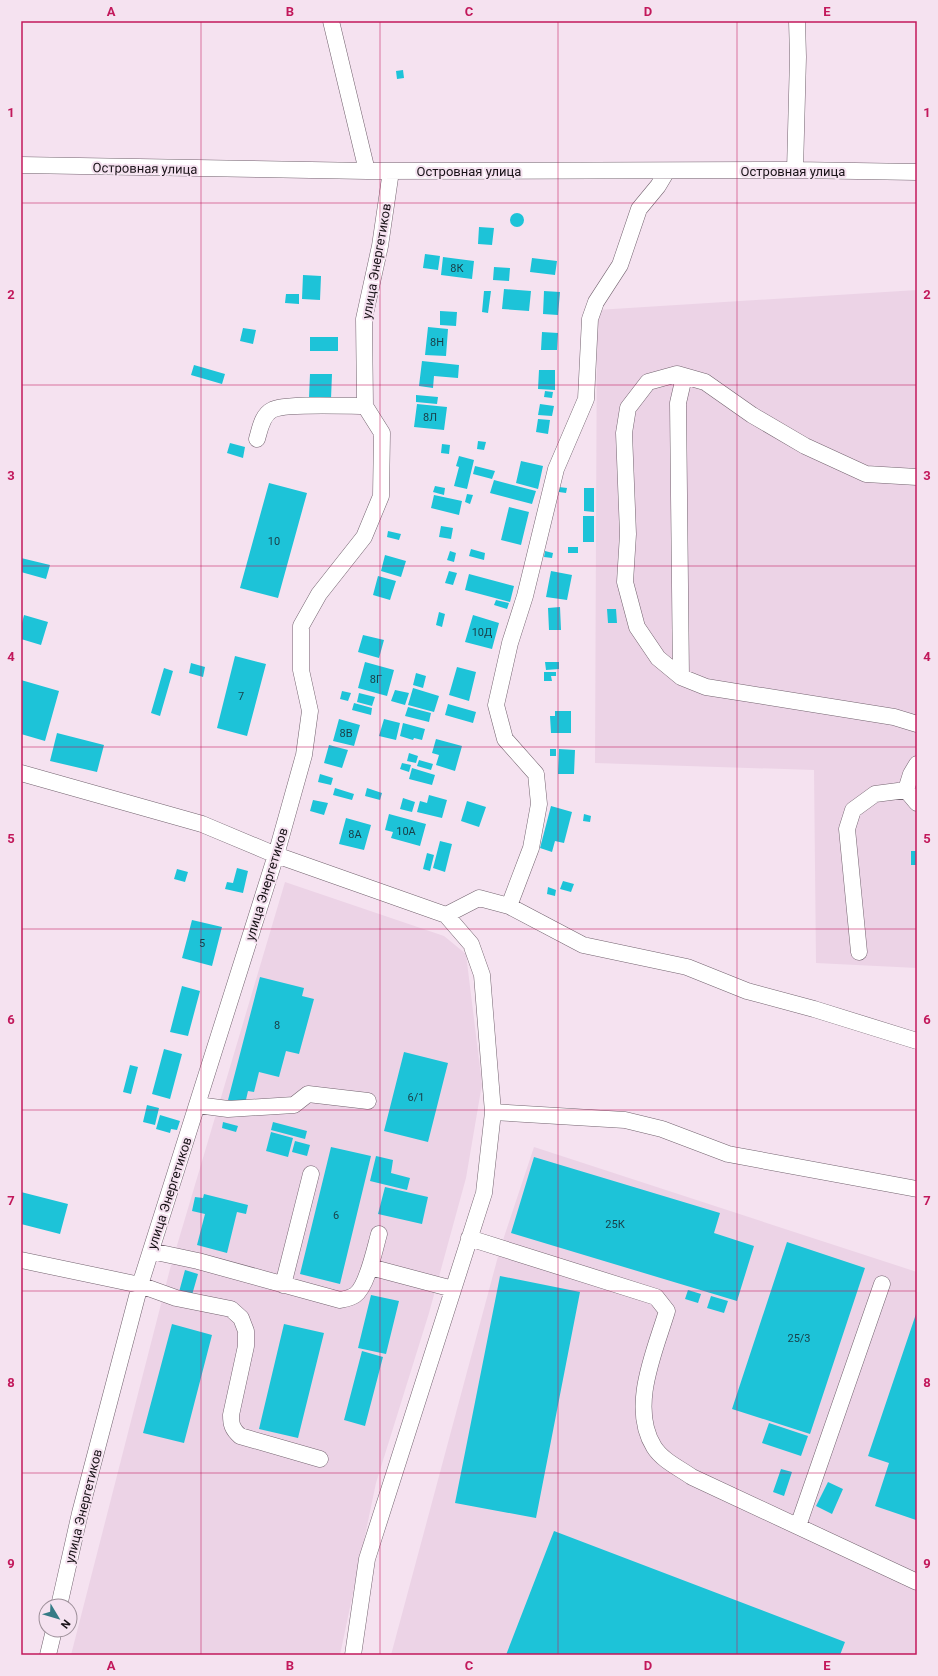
<svg xmlns="http://www.w3.org/2000/svg" width="938" height="1676" viewBox="0 0 938 1676" font-family="Roboto,sans-serif">
<style>
.built{fill:#ecd3e6}
.building{fill:#1dc3d8}
.lines{fill:none;stroke-linecap:round;stroke-linejoin:round}
.minor-casing{stroke:#73636f;stroke-width:17}
.minor{stroke:#fff;stroke-width:16}
.grid{fill:none;stroke:#c2185b;stroke-width:1;stroke-opacity:0.55}
.labels{text-anchor:middle;stroke-width:4;stroke-linejoin:round;paint-order:stroke}
.number-label{font-size:11px;fill:#193e47}
.street-label{font-size:13px;fill:#181217;stroke:#f5e2f0}
.neatline{fill:none;stroke:#c2185b;stroke-width:1.5}
.grid-label{font-size:13px;text-anchor:middle;font-weight:bold;fill:#c2185b}
</style>
<rect width="100%" height="100%" fill="#f5e2f0"/>
<!-- built -->
<path class="built" d="M917 290V968L816 963 814 770 595 763 597 310Z
M285 882 444 936 466 954 482 1084 466 1178 429 1313 376 1483 340 1655H71L170 1269Z
M534 1147 917 1272V1655H391L500 1249Z"/>
<!-- building -->
<path class="building" d="M403 70 404 78 397 79 396 71Z
M510 220a7 7 0 1 1 14 0a7 7 0 1 1-14 0Z
M479 227 494 228 492 245 478 244Z
M425 254 440 256 438 270 423 268Z
M443 257 474 261 472 279 441 275Z
M532 258 557 261 555 275 530 272Z
M494 267 510 268 509 281 493 280Z
M303 275 321 276 320 300 302 299Z
M504 289 531 291 529 311 502 309Z
M484 291H491L488 313 482 312Z
M544 291 560 292 558 315 543 314Z
M286 294H299V304L285 303Z
M440 311 457 312 456 326 440 325Z
M428 327 448 329 446 356 425 355Z
M243 328 256 330 253 344 240 341Z
M542 332 558 333 557 350H541Z
M310 337H338V351H310Z
M422 361 459 365 458 378 434 376 433 388 419 386Z
M194 365 225 374 222 384 191 375Z
M539 370H555V390L538 389Z
M310 374H332L331 399 309 398Z
M545 391 553 392 552 398 544 397Z
M416 395 438 397 437 404 416 402Z
M417 404 447 407 444 430 414 427Z
M540 404 554 406 552 416 538 415Z
M538 419 550 420 548 434 536 432Z
M478 441 486 442 484 450 477 449Z
M230 443 245 447 243 458 227 453Z
M442 444 450 445 449 454 441 453Z
M459 456 474 460 467 489 454 486 459 467 456 466Z
M521 461 543 466 538 489 516 483Z
M475 466 495 471 492 479 473 474Z
M494 480 536 491 532 504 490 493Z
M269 483 307 493 278 598 240 588Z
M435 486 445 488 444 495 433 492Z
M559 487 567 488 566 493 559 492Z
M584 488H594V512L584 511Z
M467 494 473 495 470 504 465 502Z
M434 495 462 501 459 515 431 508Z
M509 507 529 512 521 545 501 540Z
M583 516H594V542H583Z
M441 526 453 528 451 539 439 537Z
M388 531 401 534 399 540 387 537Z
M568 547H578V553H568Z
M471 549 485 553 484 560 469 556Z
M450 551 456 553 454 562 447 560Z
M545 551 553 553 552 558 544 557Z
M385 555 406 561 401 577 381 571Z
M21 558 50 565 46 579 21 572Z
M449 571 457 573 453 585 445 583Z
M551 571 572 575 567 600 546 597Z
M469 574 514 586 510 602 465 590Z
M378 576 396 581 390 600 373 595Z
M496 600 509 603 507 609 494 605Z
M560 607 561 630H549L548 608Z
M607 609H616L617 623H608Z
M439 612 445 614 442 627 436 625Z
M24 615 48 622 41 645 21 639V627Z
M473 615 499 623 492 649 465 642Z
M363 635 384 640 379 658 358 652Z
M235 656 266 664 247 736 217 728Z
M365 662 394 670 387 696 358 688Z
M545 662H559V669L546 670Z
M191 663 205 667 203 677 189 673Z
M457 667 476 672 469 701 449 695Z
M164 668 173 671 160 716 151 713Z
M544 672H556V676H551L552 681H544Z
M416 673 426 676 423 688 413 685Z
M21 680 59 691 45 741 21 734Z
M413 688 439 696 434 712 408 705Z
M395 690 409 693 405 705 391 701Z
M342 691 351 693 348 701 340 699Z
M359 693 375 697 372 706 357 702Z
M354 703 372 708 371 715 352 710Z
M448 704 476 712 473 723 445 715Z
M408 707 431 713 429 722 405 716Z
M555 711H571V733H551L550 716H555Z
M339 719 360 725 354 746 333 741Z
M384 719 400 723 396 740 379 736Z
M403 723 425 729 422 740 414 738 413 740 400 736Z
M57 733 104 745 97 772 50 761Z
M436 739 462 746 455 771 436 765 439 755 432 753Z
M329 745 348 750 342 768 324 763Z
M550 749H556V756H550Z
M559 749 575 750 574 774H558Z
M409 753 418 756 416 763 407 761Z
M419 760 433 764 431 770 417 766Z
M402 763 411 765 409 772 400 769Z
M412 768 435 775 432 785 409 779Z
M320 774 333 778 331 785 318 782Z
M335 788 354 794 352 800 333 795Z
M367 788 382 793 380 800 365 796Z
M429 795 447 800 442 818 417 812 420 801 427 803Z
M403 798 415 802 412 812 400 809Z
M313 800 328 803 324 815 310 811Z
M467 801 486 807 479 827 461 821Z
M551 806 572 812 564 843 555 841 552 852 540 848Z
M389 814 426 824 420 846 391 838 393 832 385 830Z
M584 814 591 816 590 822 583 821Z
M346 818 371 825 364 850 339 844Z
M440 841 452 844 445 872 433 868Z
M911 851H917V865H911Z
M427 853 434 855 430 871 423 869Z
M237 868 248 871 243 893 225 889 227 882 233 883Z
M177 869 188 872 185 882 174 879Z
M563 881 574 884 571 892 560 889Z
M548 887 556 890 555 896 547 894Z
M192 920 222 927 212 966 182 958Z
M260 977 304 988 302 996 314 999 299 1054 286 1051 279 1077 259 1072 254 1092 248 1091 245 1104 228 1100Z
M182 986 200 991 188 1036 170 1032Z
M164 1049 182 1054 170 1099 152 1094Z
M404 1052 448 1063 428 1142 384 1131Z
M130 1065 138 1067 131 1094 123 1092Z
M147 1105 159 1108 155 1125 143 1122Z
M160 1115 180 1121 177 1130 171 1129 170 1133 156 1129Z
M223 1122 238 1126 236 1132 222 1128Z
M273 1122 307 1131 305 1139 271 1130Z
M271 1132 293 1138 288 1157 266 1151Z
M295 1141 310 1145 307 1156 292 1152Z
M331 1147 371 1156 340 1284 300 1274Z
M376 1156 393 1160 391 1173 410 1178 407 1190 370 1181Z
M534 1157 720 1213 714 1233 754 1246 737 1301 511 1233Z
M385 1187 428 1197 422 1224 378 1214Z
M21 1192 68 1204 60 1234 21 1224Z
M204 1194 248 1205 246 1214 237 1212 227 1253 197 1245 205 1214 192 1211 195 1197 203 1198Z
M787 1242 865 1268 810 1434 732 1409Z
M185 1270 198 1274 192 1295 179 1292Z
M500 1276 580 1292 536 1518 455 1503Z
M688 1290 701 1294 698 1303 685 1299Z
M371 1295 399 1301 386 1354 358 1348Z
M711 1296 728 1301 724 1313 707 1308Z
M917 1311V1518L916 1520 875 1506 889 1463 868 1456Z
M172 1324 212 1335 184 1443 143 1433Z
M284 1324 324 1333 298 1438 259 1429Z
M362 1351 383 1357 365 1426 344 1420Z
M769 1423 808 1436 801 1456 762 1443Z
M781 1469 792 1472 784 1496 773 1492Z
M828 1482 843 1489 832 1514 816 1506Z
M554 1531 845 1642 840 1655H506Z"/>
<g class="lines">
<defs>
<path id="minor" d="M331 21 367 171
M21 165 367 171 795 170 917 172
M795 170 798 57 797 21
M257 439C260 429 262 415 272 410 284 403 348 406 365 406
M917 477 866 474 805 446 752 415 705 382 677 374 648 382 628 408 624 433 628 534 625 582 637 627 658 658 681 677 706 687 894 717 917 724
M681 677 678 403 684 377
M21 773 202 824 276 855 446 915 471 944 482 975 493 1112 484 1193 367 1559 353 1655
M906 790 917 803
M509 906 531 848 539 804 536 774 505 739 496 705 510 643 525 596 556 469 586 399 590 319 596 302 620 265 639 209 658 186 667 171
M446 915 479 898 509 906 583 945 687 967 747 991 814 1009 917 1041
M859 952 847 829 853 810 875 794 906 790 911 774 917 764
M197 1105 228 1109 294 1105 308 1094 368 1101
M493 1112 625 1120 662 1129 728 1154 917 1189
M469 1238 656 1297 667 1311C655 1351 629 1407 654 1447 662 1460 679 1468 692 1477L917 1582
M151 1251 198 1261 340 1300C345 1299 351 1298 355 1295 367 1287 375 1248 379 1234
M21 1260 140 1285 176 1298 231 1309 241 1318 246 1331V1346L231 1415C231 1424 232 1429 240 1436L320 1459
M370 1267 453 1289
M283 1285 311 1174
M798 1526 882 1284
M59 1606 80 1513 140 1285 276 855 304 755 310 711 301 670V626L319 594 364 537 381 496 382 433 365 406 364 319 380 246 391 171
M48 1655 54 1630"/>
</defs>
<!-- minor casing -->
<use href="#minor" class="minor-casing"/>
<!-- minor -->
<use href="#minor" class="minor"/>
</g>
<!-- grid -->
<path class="grid" d="M201 21V1655M380 21V1655M558 21V1655M737 21V1655M21 203H917M21 385H917M21 566H917M21 747H917M21 929H917M21 1110H917M21 1291H917M21 1473H917"/>
<g class="labels">
<!-- number labels -->
<g class="number-label">
<text x="457" y="272">8К</text>
<text x="437" y="346">8Н</text>
<text x="430" y="421">8Л</text>
<text x="274" y="545">10</text>
<text x="482" y="636">10Д</text>
<text x="376" y="683">8Г</text>
<text x="241" y="700">7</text>
<text x="346" y="737">8В</text>
<text x="406" y="835">10А</text>
<text x="355" y="838">8А</text>
<text x="202" y="947">5</text>
<text x="277" y="1029">8</text>
<text x="416" y="1101">6/1</text>
<text x="336" y="1219">6</text>
<text x="615" y="1228">25К</text>
<text x="799" y="1342">25/3</text>
</g>
<!-- street labels -->
<g class="street-label">
<text transform="translate(145 168) rotate(1)" y="5">Островная улица</text>
<text x="469" y="176">Островная улица</text>
<text x="793" y="176">Островная улица</text>
<text transform="translate(376 261) rotate(-80)" y="5">улица Энергетиков</text>
<text transform="translate(266 884) rotate(-73)" y="5">улица Энергетиков</text>
<text transform="translate(169 1193) rotate(-72)" y="5">улица Энергетиков</text>
<text transform="translate(83 1506) rotate(-76)" y="5">улица Энергетиков</text>
</g>
</g>
<!-- border -->
<rect width="938" height="1676" fill="none" stroke="#f5e2f0" stroke-width="44"/>
<!-- north arrow -->
<g transform="translate(58 1618) rotate(128)"><circle r="19" fill="#f5e2f0" stroke="#9d8f99"/>
<path d="M0-3L7 15L0 10L-7 15Z" fill="#357b86"/>
<text y="-6" font-size="11" font-weight="bold" text-anchor="middle" fill="#181217">N</text>
</g>
<rect x="22" y="22" width="894" height="1632" class="neatline"/>
<g class="grid-label">
<text x="111" y="16">A</text>
<text x="290" y="16">B</text>
<text x="469" y="16">C</text>
<text x="648" y="16">D</text>
<text x="827" y="16">E</text>
<text x="11" y="117">1</text>
<text x="927" y="117">1</text>
<text x="11" y="299">2</text>
<text x="927" y="299">2</text>
<text x="11" y="480">3</text>
<text x="927" y="480">3</text>
<text x="11" y="661">4</text>
<text x="927" y="661">4</text>
<text x="11" y="843">5</text>
<text x="927" y="843">5</text>
<text x="11" y="1024">6</text>
<text x="927" y="1024">6</text>
<text x="11" y="1205">7</text>
<text x="927" y="1205">7</text>
<text x="11" y="1387">8</text>
<text x="927" y="1387">8</text>
<text x="11" y="1568">9</text>
<text x="927" y="1568">9</text>
<text x="111" y="1670">A</text>
<text x="290" y="1670">B</text>
<text x="469" y="1670">C</text>
<text x="648" y="1670">D</text>
<text x="827" y="1670">E</text>
</g>
</svg>
